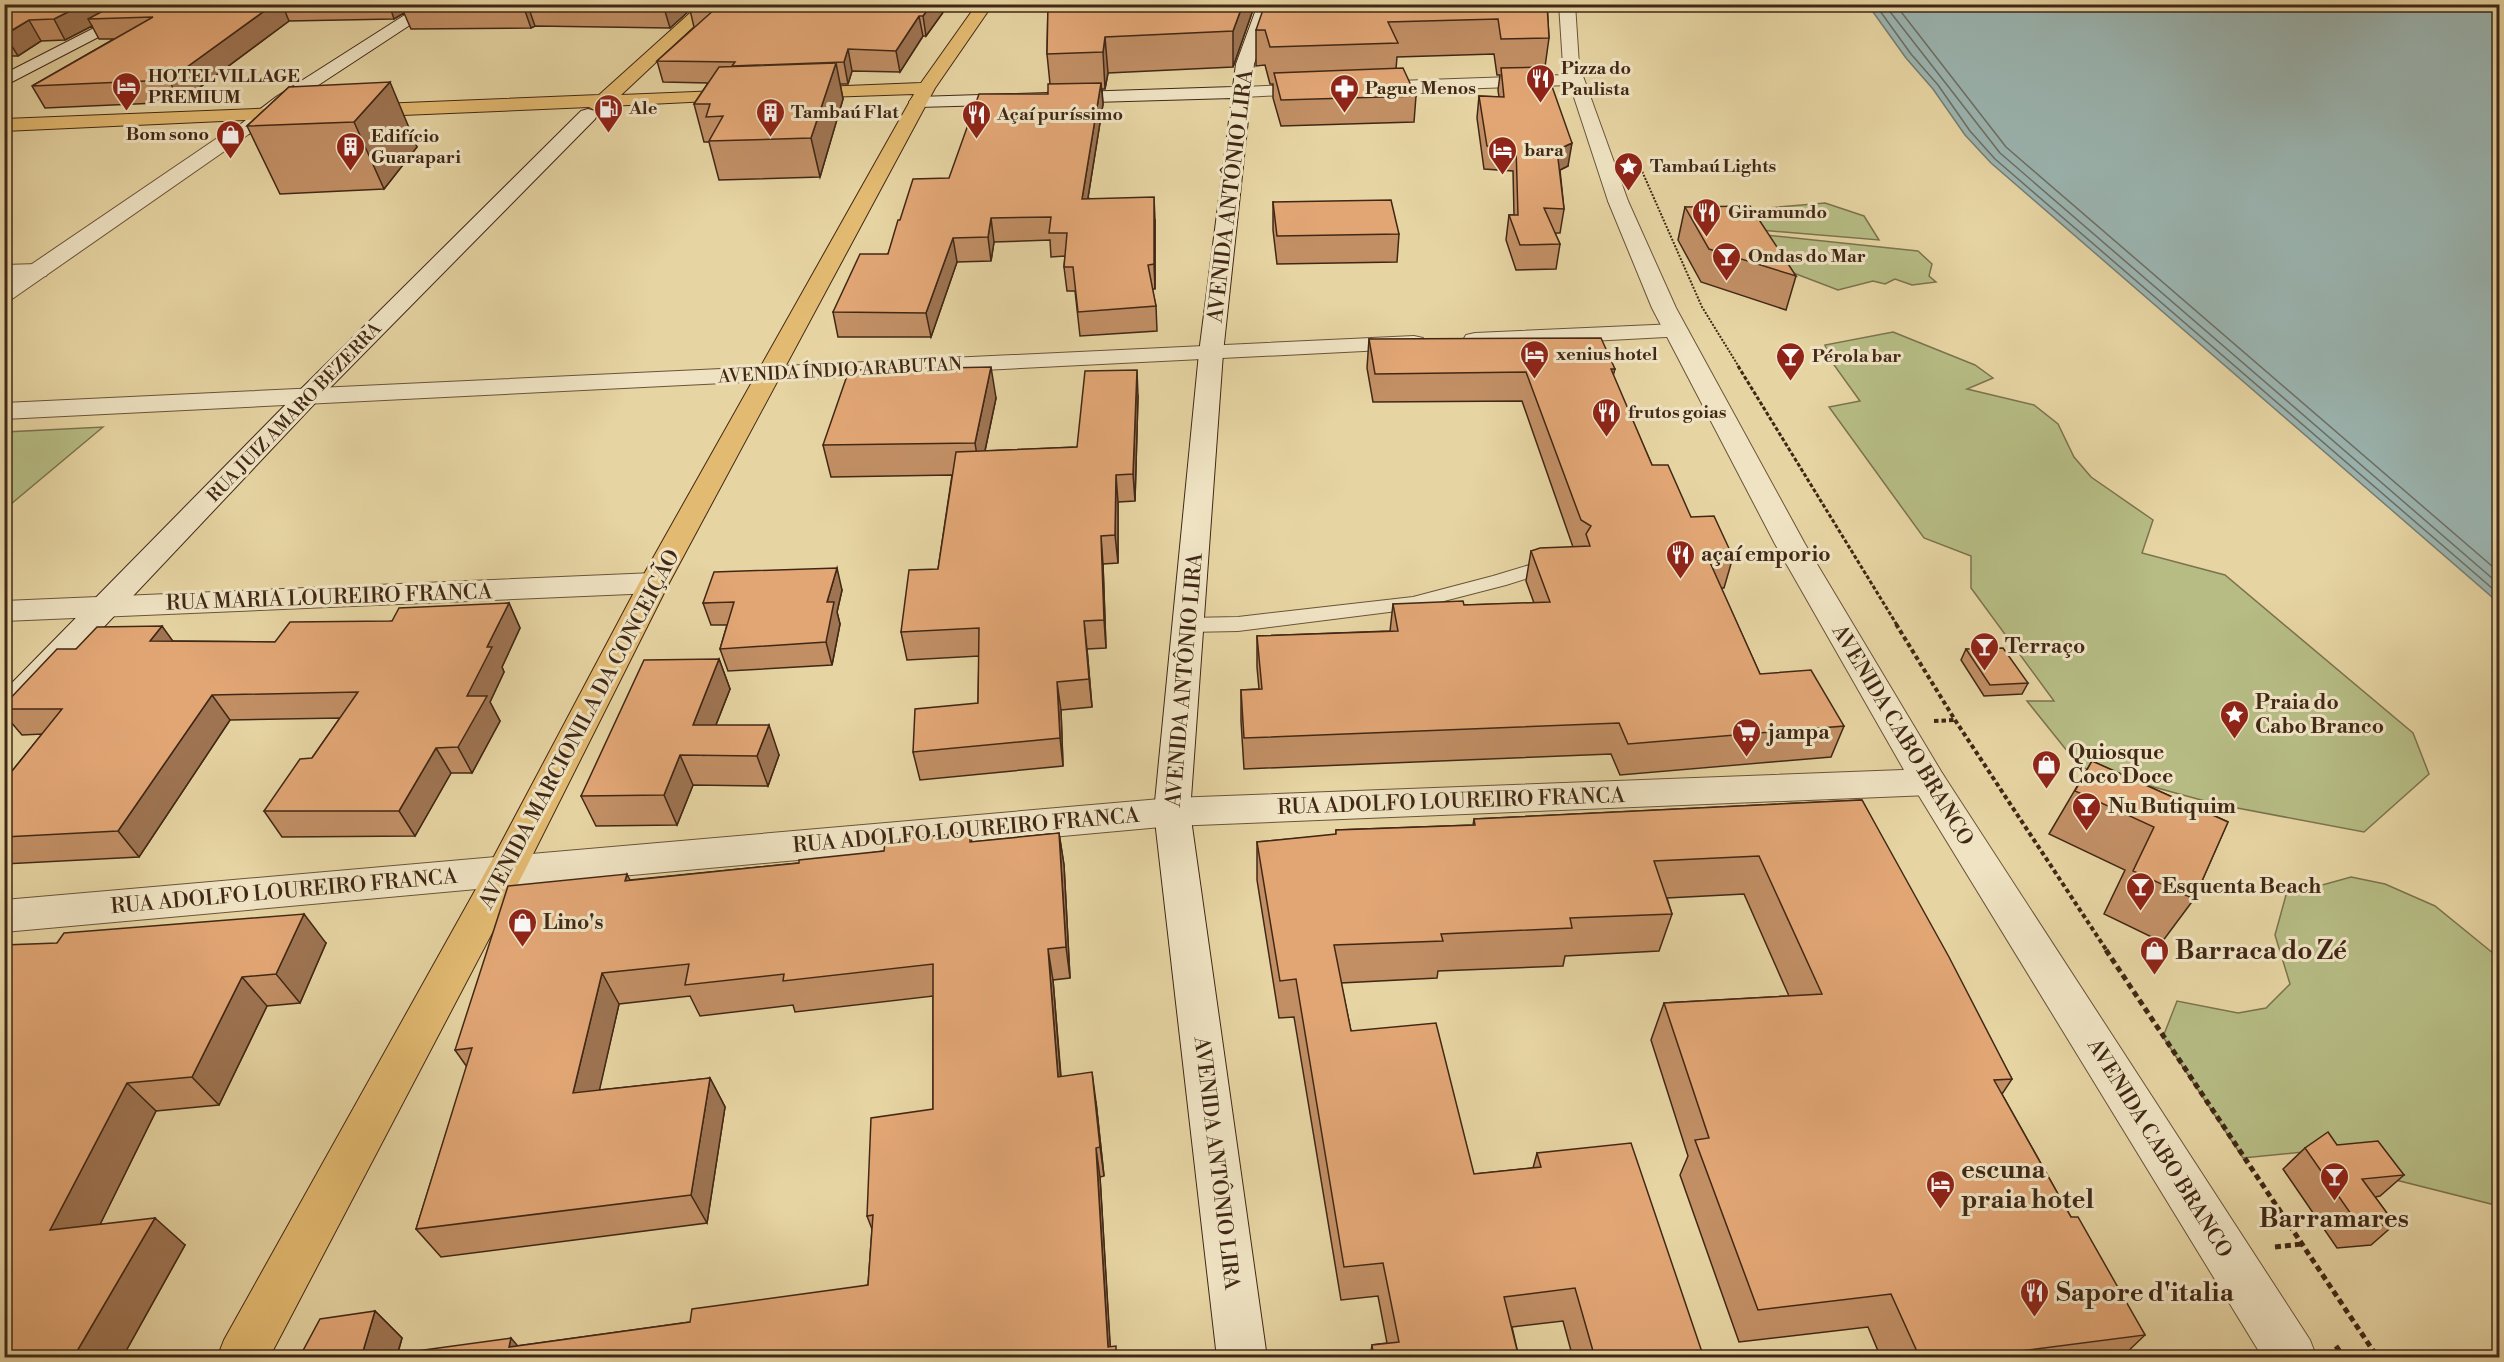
<svg xmlns="http://www.w3.org/2000/svg" width="2504" height="1362" viewBox="0 0 2504 1362" font-family="'Libre Bodoni',serif">
<style>
.green{fill:#b6bc84;stroke:#7c724d;stroke-width:1.5}
.water{fill:#9bb5b1;stroke:#777d73;stroke-width:1.5}
.lines{fill:none;stroke-linecap:round;stroke-linejoin:round}
.shore{stroke:#6e6e64;stroke-width:1.5}
.service-casing{stroke:#6a5339;stroke-width:2}
.pedestrian-casing{stroke:#6a5339;stroke-width:2}
.minor-casing{stroke:#6a5339;stroke-width:2}
.tertiary-casing{stroke:#6a5339;stroke-width:2}
.secondary-casing{stroke:#412816;stroke-width:2}
.primary-casing{stroke:#412816;stroke-width:2}
.path-far3{stroke:#412816;stroke-width:2;stroke-dasharray:2 1.5;stroke-linecap:butt}
.path-far2{stroke:#412816;stroke-width:3;stroke-dasharray:4 2;stroke-linecap:butt}
.path-far1{stroke:#412816;stroke-width:4;stroke-dasharray:4.5 3;stroke-linecap:butt}
.path{stroke:#412816;stroke-width:5;stroke-dasharray:6 4;stroke-linecap:butt}
.service{fill:#efe3c3;fill-rule:evenodd}
.pedestrian{fill:#efe3c3;fill-rule:evenodd}
.minor{fill:#efe3c3;fill-rule:evenodd}
.tertiary{fill:#efe3c3;fill-rule:evenodd}
.secondary{fill:#efe3c3;fill-rule:evenodd}
.primary{fill:#e3ba71;fill-rule:evenodd}
.wall{fill:#c28f65;stroke:#412816;stroke-width:1.5}
.shaded-wall{fill:#9e7452;stroke:#412816;stroke-width:1.5}
.building{fill:#e2a675;stroke:#412816;stroke-width:1.5}
.labels{text-anchor:middle;stroke-width:6;stroke-linejoin:round;paint-order:stroke}
.far-poi-label{font-size:18px;font-weight:bold;fill:#412816;stroke:#efe3c3;text-anchor:start}
.far-street-label{font-size:18px;fill:#412816;stroke:#efe3c3}
.street-label{font-size:21px;fill:#412816;stroke:#efe3c3}
.poi-label{font-size:21px;font-weight:bold;fill:#412816;stroke:#efe3c3;text-anchor:start}
.near-poi-label{font-size:26px;font-weight:bold;fill:#412816;stroke:#efe3c3;text-anchor:start}
</style>
<rect width="100%" height="100%" fill="#e6d4a2"/>
<filter id="stains"><feTurbulence type="fractalNoise" baseFrequency=".00333" numOctaves="4"/><feColorMatrix values="0 0 0 0 .2 0 0 0 0 .09 0 0 0 0 .02 0 0 0 .5 -.17"/></filter>
<radialGradient id="worn" r=".72"><stop offset=".6" stop-color="#630" stop-opacity="0"/><stop offset="1" stop-color="#630" stop-opacity=".3"/></radialGradient>
<!-- green -->
<path class="green" d="M1825 203 1864 216 1879 240 1737 228 1745 210Z
M1756 234 1918 251 1932 264 1929 276 1936 282 1912 285 1895 279 1885 284 1873 281 1838 290 1791 272Z
M1893 332 1975 365 1993 378 1967 389 2034 405 2058 424 2074 457 2091 477 2153 520 2142 553 2225 575 2413 733 2429 774 2364 832 2216 804 2080 767 2027 701H2054L1971 588V556L1924 538 1829 407 1860 401 1829 358 1825 345Z
M103 427 5 509V432Z
M2351 877 2385 884 2435 906 2499 958V1206L2388 1178 2364 1146 2243 1158 2163 1037 2177 1001 2238 1013 2266 1008 2290 984 2275 935 2286 895Z"/>
<!-- water -->
<path class="water" d="M1868 5H2499V603L1991 163 1965 135 1933 89 1906 58Z"/>
<g class="lines">
<!-- shore -->
<path class="shore" d="M1875 4 1911 54 1938 85 1970 131 1995 159 2500 595
M1884 4 2000 153 2500 585
M1895 4 2006 147 2500 573"/>
<defs>
<path id="service" d="M1556 557 1563 559 1566 563 1563 567 1506 585 1413 609 1238 631 1188 632 1181 630 1178 625 1181 620 1188 618 1238 617 1413 597 1493 576Z"/>
<path id="pedestrian" d="M1559 4H1575L1579 65 1628 201 1625 205H1611L1608 201 1570 85 1369 92 1363 91 1360 87 1363 83 1369 82 1566 75 1563 65Z
M1317 84 1323 85 1326 89 1323 93 1243 97 1237 96 1234 92 1237 88 1243 87Z"/>
<path id="minor" d="M38 264 46 266 49 271 46 276 4 279V265Z
M1676 324 1685 326 1688 331 1685 336 1475 347 1466 345 1463 340 1466 335 1475 333Z
M1414 336 1423 338 1426 343 1423 348 4 419V403Z
M654 573 665 576 669 583 665 590 654 593 4 621V601Z
M1929 769 1942 773 1947 782 1942 791 1929 795 1172 826 4 932V900L1172 798Z"/>
<path id="tertiary" d="M242 124 249 126 251 130 249 134 12 299 4 301V283L235 126Z
M1618 195 1625 197 1628 201 1676 308 1805 544 1942 773 2310 1340 2317 1358H2263L1916 791 1775 544 1652 308 1608 201 1611 197Z"/>
<path id="secondary" d="M141 4H162L4 86V74Z
M422 4H442L288 105 249 134H235L233 130 276 97Z
M1258 4H1274L1254 64 1223 353 1190 812 1267 1358H1217L1154 812 1199 353 1232 98 918 107 912 106 909 102 912 98 918 97 1233 87 1236 64Z
M588 109 595 111 597 115 595 119 318 400 16 720 4 724V691L300 390 581 111Z"/>
<path id="primary" d="M700 4H718L621 95 744 90 750 91 753 95 750 99 609 106 598 112 589 107 355 117 348 115 346 111 348 107 355 105 599 95Z
M977 4H993L935 88 669 583 524 872 269 1358H217L224 1340 491 862 639 583 914 94 796 98 790 97 787 93 790 89 796 88 921 83Z
M304 107 311 109 313 113 311 117 4 131V119Z"/>
</defs>
<!-- service casing -->
<use href="#service" class="service-casing"/>
<!-- pedestrian casing -->
<use href="#pedestrian" class="pedestrian-casing"/>
<!-- minor casing -->
<use href="#minor" class="minor-casing"/>
<!-- tertiary casing -->
<use href="#tertiary" class="tertiary-casing"/>
<!-- secondary casing -->
<use href="#secondary" class="secondary-casing"/>
<!-- primary casing -->
<use href="#primary" class="primary-casing"/>
<!-- path-far3 -->
<path class="path-far3" d="M1638 162 1702 307 1739 367"/>
<!-- path-far2 -->
<path class="path-far2" d="M1738 366 1897 625"/>
<!-- path-far1 -->
<path class="path-far1" d="M1896 624 1955 720 2107 951
M1934 721 1955 720"/>
<!-- path -->
<path class="path" d="M2106 950 2378 1358
M2275 1247 2302 1244
M2336 1346 2344 1358"/>
<!-- service -->
<use href="#service" class="service"/>
<!-- pedestrian -->
<use href="#pedestrian" class="pedestrian"/>
<!-- minor -->
<use href="#minor" class="minor"/>
<!-- tertiary -->
<use href="#tertiary" class="tertiary"/>
<!-- secondary -->
<use href="#secondary" class="secondary"/>
<!-- primary -->
<use href="#primary" class="primary"/>
</g>
<!-- wall -->
<path class="wall" d="M4 4H949L926 36H923L900 72 852 71 848 84H840L843 99 820 177 719 180 709 142H704L694 104 708 83 663 82 657 61 694 27 690 10 670 28 535 26 531 28 411 29 404 13 394 19 289 21 180 102 45 108 32 86 114 39H99L92 26 65 40 41 41 18 56H4Z
M1048 4H1255L1233 67 1108 73 1105 89H1102L1103 104 1088 198 1155 220V289H1152L1156 306 1157 331 1080 336 1075 291H1067L1064 267 1065 256 1051 257 1050 240 994 242 991 261 957 262 931 337H838L833 312 888 254 900 220 1048 94 1050 84 1047 54Z
M1547 4 1549 38 1545 67 1548 75 1568 166 1560 170 1564 209 1560 233H1555L1560 244 1556 269 1516 270 1506 240 1509 215H1514L1513 171 1484 169 1477 118 1479 96 1499 97 1498 90 1500 75H1497L1494 54 1397 57 1396 69 1416 96 1414 122 1281 126 1273 98V84H1270L1265 65 1256 66V30Z
M289 87 417 147 384 189 280 194 247 126Z
M1273 202 1399 234 1397 262 1277 264 1273 230Z
M1685 207 1796 276 1786 310 1701 282 1678 240Z
M1369 339 1615 369 1613 376 1652 465 1691 517 1733 557 1724 588H1721L1760 674 1844 726 1831 757 1620 775 1611 754 1244 769 1241 721V690L1259 689 1257 667V636L1390 631 1393 604 1464 605 1534 603 1526 581 1531 551 1573 547 1522 401 1373 402 1367 368Z
M1138 396 1135 501 1118 502V563L1103 564 1106 648 1087 649 1092 707 1061 710 1063 766 920 780 913 752 978 703 979 656 907 660 901 632 938 569 952 475 831 477 823 445 996 398 985 451 1077 447Z
M842 590 837 612 840 624 832 665 728 671 720 649 727 625H711L703 603Z
M509 603 520 628 502 667 504 672 490 702 500 721 472 773H451L415 836 282 837 264 811 312 758 340 718 230 720 139 857 4 864V781L42 734 22 735 4 714V705L76 649 173 641 275 642 392 621Z
M1966 649 2028 683 2022 694 1984 696 1961 660Z
M719 659 730 689 716 725 779 755 768 786 693 785 677 825 596 826 581 796Z
M2092 761 2228 822 2194 899 2162 942 2104 914 2125 870 2049 834Z
M1862 800 2012 1079 2002 1094 2071 1217 2145 1335 2121 1358H1881L1868 1327 1739 1342 1680 1175 1688 1156 1651 1040 1664 1003 1789 996 1744 894 1667 898 1672 914 1659 951 1565 956 1563 966 1438 971 1437 978 1341 983 1351 1031 1474 1174 1533 1168 1537 1153 1704 1358H1573L1563 1321 1512 1327 1519 1358H1370L1372 1345 1387 1343 1378 1296 1341 1300 1294 1017 1279 1018 1257 880V842L1336 835V830L1473 825 1474 819Z
M970 832 972 842 1059 833 1064 865 1070 978 1053 980 1061 1076 1096 1102 1104 1176 1100 1177 1110 1347 1118 1358H299L375 1311 402 1338 398 1353 517 1346 690 1322 868 1285 872 1229 867 1216 933 1109V996L795 1012 793 1005 700 1016 690 996 619 1004 599 1090 710 1078 725 1107 707 1223 441 1257 416 1229 467 1067 455 1050 630 880 799 863 884 851Z
M57 943H326L300 1003 267 1006 219 1105 156 1111 100 1224 185 1245 122 1358H4Z
M2337 1145 2404 1175 2380 1196 2375 1197 2395 1224 2371 1245 2337 1248 2283 1169 2305 1148Z"/>
<!-- shaded-wall -->
<path class="shaded-wall" d="M84 4H135L88 19 92 26 65 40 54 19Z
M274 4H282L289 21 180 102 169 80Z
M389 4H418L403 9 404 13 394 19Z
M668 4H696L690 8V10L670 28 664 8Z
M932 4H949L926 36 923 16Z
M1243 4H1255L1233 67V31Z
M528 6 535 26 531 28 524 8Z
M919 16 923 36 900 72 896 51Z
M29 20 41 41 18 56 5 35Z
M1105 37 1108 73 1105 89 1103 52Z
M848 49 852 71 848 84 844 62Z
M836 63 843 99 820 177 811 138Z
M390 82 417 147 384 189 354 122Z
M1101 83 1103 104 1084 222 1082 199Z
M1572 143 1568 166 1554 173 1557 150Z
M1154 197 1155 220V289L1154 264Z
M991 218 994 242 991 261 988 237Z
M953 238 957 262 931 337 926 313Z
M991 367 996 398 980 474 975 443Z
M1137 370 1138 396 1135 501 1133 474Z
M1116 475 1118 502V563L1115 535Z
M1101 536 1103 564 1106 648 1104 620Z
M837 568 842 590 837 612 840 624 832 665 826 642 827 602Z
M509 603 520 628 502 667 504 672 490 702 500 721 472 773 458 747 467 696 487 647Z
M1084 621 1087 649 1092 707 1089 679Z
M162 626 180 651 150 641Z
M719 659 730 689 704 755 693 725Z
M1057 682 1061 710 1063 766 1060 738Z
M212 695 230 720 139 857 118 831Z
M769 725 779 755 768 786 757 756Z
M436 748 451 773 415 836 399 811Z
M680 755 693 785 677 825 664 795Z
M1059 833 1064 865 1070 978 1066 947Z
M627 874 642 905 625 881Z
M304 914 326 943 300 1003 276 974Z
M1048 949 1053 980 1063 1107 1058 1077Z
M602 973 619 1004 592 1123 573 1093Z
M242 977 267 1006 219 1105 192 1077Z
M1092 1072 1096 1102 1104 1176 1100 1147Z
M710 1078 725 1107 707 1223 691 1195Z
M127 1083 156 1111 84 1257 50 1230Z
M1096 1148 1100 1177 1111 1358 1108 1347Z
M155 1218 185 1245 122 1358H73Z
M375 1311 402 1338 396 1358H361Z
M511 1338 528 1358 509 1347Z"/>
<!-- building -->
<path class="building" d="M4 4H84L54 19 29 20 4 35Z
M116 4H274L169 80 32 86 153 17 88 19Z
M410 4H668L664 8 528 6 524 8 403 9Z
M694 4H932L923 16H919L896 51 848 49 844 62 732 66 735 62 657 61 715 9 690 8Z
M1048 4H1243L1233 31 1105 37 1103 52 1047 54Z
M1265 4H1547L1549 38 1501 39 1498 19 1388 22 1398 43 1270 47 1265 30H1256Z
M836 63 811 138 709 141 723 116 706 117 710 104H694L719 67Z
M1547 67 1548 75 1572 143 1557 150 1564 209 1544 208 1560 244 1520 245 1509 215H1518L1516 147 1487 146 1479 96 1504 97 1501 68Z
M1403 68 1416 96 1281 100 1274 73Z
M390 82 354 122 247 126 289 87Z
M1101 83 1082 199 1154 197V264L1148 265 1156 306 1078 312 1073 267H1064L1067 233H1049L1051 217 991 218 988 237 953 238 926 313 833 312 860 254H888L898 220H900L913 179 949 178 979 94H1048V84Z
M1391 200 1399 234 1277 236 1273 202Z
M1750 206 1796 276 1709 249 1685 207Z
M1601 338 1615 369H1611L1652 465H1668L1691 517 1714 516 1733 557 1708 558 1760 674 1811 670 1844 726 1628 744 1619 723 1244 738 1241 690 1262 689 1257 636 1398 631 1393 604 1463 601 1464 605 1550 602 1531 551 1540 548 1590 546 1586 534 1591 526 1581 520 1526 372 1375 374 1369 339Z
M991 367 975 443 823 445 849 370Z
M1137 370 1133 474 1116 475 1115 535 1101 536 1104 620 1084 621 1089 679 1057 682 1060 738 913 752 915 709 978 703 979 628 901 632 909 570 938 569 956 452 1077 447 1085 371Z
M837 568 827 602H834L826 642 720 649 734 602 703 603 714 572Z
M509 603 487 647H492L467 696H487L458 747 436 748 399 811H264L300 759 312 758 358 692 212 695 118 831 4 837V781L62 709H4V705L57 649H76L97 627 162 626 150 641 275 642 290 622 392 621 399 608Z
M2003 648 2028 683 1990 685 1966 649Z
M719 659 693 725H769L757 756 680 755 664 795 581 796 644 660Z
M2092 761 2228 822 2194 899 2133 871 2154 827 2075 791Z
M1862 800 1949 957 2012 1079 1994 1080 2071 1217H2078L2145 1335 1966 1358H1920L1891 1294 1758 1310 1695 1140 1709 1138 1664 1003 1822 994 1759 856 1654 861 1672 914 1570 918 1572 928 1441 934 1443 941 1334 945 1351 1031 1436 1023 1474 1174 1541 1167 1537 1153 1631 1143 1704 1358H1595L1575 1288 1504 1297 1519 1358H1374L1372 1345 1399 1342 1383 1263 1344 1267 1296 979 1280 981 1257 842 1336 834V830L1475 825 1474 819Z
M970 832V842L1059 833 1066 947 1048 949 1058 1077 1092 1072 1100 1147 1096 1148 1108 1347 1116 1346V1358H365L511 1338 509 1347 690 1322 692 1309 868 1285 873 1215 867 1216 871 1118 933 1109V964L783 981 784 974 685 985 689 964 602 973 573 1093 710 1078 691 1195 416 1229 472 1048 455 1050 508 886 627 874 625 881 799 863V860L884 851 885 841Z
M304 914 276 974 242 977 192 1077 127 1083 50 1230 155 1218 73 1358H4V945L57 943 64 933Z
M2328 1132 2337 1145 2378 1141 2404 1175 2362 1179 2395 1224 2360 1227 2305 1148Z
M375 1311 361 1358H299L320 1319Z"/>
<!-- icons -->
<defs>
<symbol id="restaurant-pin" viewBox="-11 -11 22 30"><path d="M0 17L-7.5 6A9.5 9.5 0 1 1 7.5 6Z" fill="#8f2418" stroke="#efe3c3"/><path d="M-5-6h1v4h1v-4h1v4h1v-4h1v5L-1.5 .5V6h-2V.5L-5-1ZM5-6V6H3V1.5H1.5Q1.5-4 5-6Z" fill="#fff"/></symbol>
<symbol id="hotel-pin" viewBox="-11 -11 22 30"><path d="M0 17L-7.5 6A9.5 9.5 0 1 1 7.5 6Z" fill="#8f2418" stroke="#efe3c3"/><path d="M-6-4.5h1.5V1H6V5H4.5V3h-9V5H-6ZM-4 0a1.8 1.8 0 1 1 3.6 0ZM.5 0V-2.5h3Q6-2.5 6 0Z" fill="#fff"/></symbol>
<symbol id="pharmacy-pin" viewBox="-11 -11 22 30"><path d="M0 17L-7.5 6A9.5 9.5 0 1 1 7.5 6Z" fill="#8f2418" stroke="#efe3c3"/><path d="M-2-6h4v4h4v4h-4v4h-4v-4h-4v-4h4Z" fill="#fff"/></symbol>
<symbol id="fuel-pin" viewBox="-11 -11 22 30"><path d="M0 17L-7.5 6A9.5 9.5 0 1 1 7.5 6Z" fill="#8f2418" stroke="#efe3c3"/><path d="M-5.5-6h7V0h2V4h1.3V-2.5L3-4.5l.8-.8L6-3V5H2.5V1h-1V6h-7ZM-4.2-4.7v3.2H.2V-4.7Z" fill="#fff"/></symbol>
<symbol id="building-pin" viewBox="-11 -11 22 30"><path d="M0 17L-7.5 6A9.5 9.5 0 1 1 7.5 6Z" fill="#8f2418" stroke="#efe3c3"/><path d="M-4-6H4V6H1V3H-1V6H-4ZM-2.5-4.3h1.7v1.8h-1.7ZM.8-4.3h1.7v1.8H.8ZM-2.5-1h1.7V.8h-1.7ZM.8-1h1.7V.8H.8Z" fill="#fff"/></symbol>
<symbol id="shop-pin" viewBox="-11 -11 22 30"><path d="M0 17L-7.5 6A9.5 9.5 0 1 1 7.5 6Z" fill="#8f2418" stroke="#efe3c3"/><path d="M-5-2.5h2.3a2.7 3.5 0 0 1 5.4 0H5L5.5 6h-11ZM-1.5-2.5h3a1.5 2.3 0 0 0-3 0Z" fill="#fff"/></symbol>
<symbol id="sight-pin" viewBox="-11 -11 22 30"><path d="M0 17L-7.5 6A9.5 9.5 0 1 1 7.5 6Z" fill="#8f2418" stroke="#efe3c3"/><path d="M0-6L1.8-2.2L6-1.7L2.9 1.2L3.7 5.4L0 3.3L-3.7 5.4L-2.9 1.2L-6-1.7L-1.8-2.2Z" fill="#fff"/></symbol>
<symbol id="bar-pin" viewBox="-11 -11 22 30"><path d="M0 17L-7.5 6A9.5 9.5 0 1 1 7.5 6Z" fill="#8f2418" stroke="#efe3c3"/><path d="M-6-5H6L.8 .8V4.5H3.5V6h-7V4.5H-.8V.8Z" fill="#fff"/></symbol>
<symbol id="supermarket-pin" viewBox="-11 -11 22 30"><path d="M0 17L-7.5 6A9.5 9.5 0 1 1 7.5 6Z" fill="#8f2418" stroke="#efe3c3"/><path d="M-6-5.5h2.5l.6 2H6L4.5 2H-2.5L-4.4-4H-6ZM-1.5 3.2a1.3 1.3 0 1 0 .1 0ZM3 3.2a1.3 1.3 0 1 0 .1 0Z" fill="#fff"/></symbol>
</defs>
<g fill-rule="evenodd">
<use href="#restaurant-pin" x="1524" y="62" width="33" height="45"/>
<use href="#hotel-pin" x="110" y="70" width="33" height="45"/>
<use href="#pharmacy-pin" x="1328" y="72" width="33" height="45"/>
<use href="#fuel-pin" x="592" y="92" width="33" height="45"/>
<use href="#building-pin" x="754" y="96" width="33" height="45"/>
<use href="#restaurant-pin" x="960" y="98" width="33" height="45"/>
<use href="#shop-pin" x="214" y="118" width="33" height="45"/>
<use href="#building-pin" x="334" y="130" width="33" height="45"/>
<use href="#hotel-pin" x="1486" y="134" width="33" height="45"/>
<use href="#sight-pin" x="1612" y="150" width="33" height="45"/>
<use href="#restaurant-pin" x="1690" y="196" width="33" height="45"/>
<use href="#bar-pin" x="1710" y="240" width="33" height="45"/>
<use href="#hotel-pin" x="1518" y="338" width="33" height="45"/>
<use href="#bar-pin" x="1774" y="340" width="33" height="45"/>
<use href="#restaurant-pin" x="1590" y="396" width="33" height="45"/>
<use href="#restaurant-pin" x="1664" y="538" width="33" height="45"/>
<use href="#bar-pin" x="1968" y="630" width="33" height="45"/>
<use href="#sight-pin" x="2218" y="698" width="33" height="45"/>
<use href="#supermarket-pin" x="1730" y="716" width="33" height="45"/>
<use href="#shop-pin" x="2030" y="748" width="33" height="45"/>
<use href="#bar-pin" x="2070" y="790" width="33" height="45"/>
<use href="#bar-pin" x="2124" y="870" width="33" height="45"/>
<use href="#shop-pin" x="506" y="906" width="33" height="45"/>
<use href="#shop-pin" x="2138" y="934" width="33" height="45"/>
<use href="#bar-pin" x="2318" y="1160" width="33" height="45"/>
<use href="#hotel-pin" x="1924" y="1168" width="33" height="45"/>
<use href="#restaurant-pin" x="2018" y="1276" width="33" height="45"/>
</g>
<g class="labels">
<!-- far-poi labels -->
<g class="far-poi-label">
<text x="1561" y="74">Pizza do<tspan x="1561" dy="21">Paulista</tspan></text>
<text x="148" y="82">HOTEL VILLAGE<tspan x="148" dy="21">PREMIUM</tspan></text>
<text x="1365" y="94">Pague Menos</text>
<text x="629" y="114">Ale</text>
<text x="791" y="118">Tambaú Flat</text>
<text x="997" y="120">Açaí puríssimo</text>
<text x="209" y="140" text-anchor="end">Bom sono</text>
<text x="371" y="142">Edifício<tspan x="371" dy="21">Guarapari</tspan></text>
<text x="1524" y="156">bara</text>
<text x="1650" y="172">Tambaú Lights</text>
<text x="1728" y="218">Giramundo</text>
<text x="1748" y="262">Ondas do Mar</text>
<text x="1556" y="360">xenius hotel</text>
<text x="1812" y="362">Pérola bar</text>
<text x="1628" y="418">frutos goias</text>
</g>
<!-- far-street labels -->
<g class="far-street-label">
<text transform="translate(840 370) rotate(-3)" y="6">AVENIDA ÍNDIO ARABUTAN</text>
<text transform="translate(294 412) rotate(-46)" y="6">RUA JUIZ AMARO BEZERRA</text>
</g>
<!-- street labels -->
<g class="street-label">
<text transform="translate(1230 196) rotate(-83)" y="7">AVENIDA ANTÔNIO LIRA</text>
<text transform="translate(329 597) rotate(-2)" y="7">RUA MARIA LOUREIRO FRANCA</text>
<text transform="translate(1184 680) rotate(-85)" y="7">AVENIDA ANTÔNIO LIRA</text>
<text transform="translate(579 729) rotate(-62)" y="7">AVENIDA MARCIONILA DA CONCEIÇÃO</text>
<text transform="translate(1903 735) rotate(59)" y="7">AVENIDA CABO BRANCO</text>
<text transform="translate(1451 801) rotate(-2)" y="7">RUA ADOLFO LOUREIRO FRANCA</text>
<text transform="translate(966 830) rotate(-5)" y="7">RUA ADOLFO LOUREIRO FRANCA</text>
<text transform="translate(284 891) rotate(-5)" y="7">RUA ADOLFO LOUREIRO FRANCA</text>
<text transform="translate(2160 1148) rotate(58)" y="7">AVENIDA CABO BRANCO</text>
<text transform="translate(1217 1163) rotate(83)" y="7">AVENIDA ANTÔNIO LIRA</text>
</g>
<!-- poi labels -->
<g class="poi-label">
<text x="1701" y="561">açaí emporio</text>
<text x="2005" y="653">Terraço</text>
<text x="2255" y="709">Praia do<tspan x="2255" dy="24">Cabo Branco</tspan></text>
<text x="1768" y="739">jampa</text>
<text x="2068" y="759">Quiosque<tspan x="2068" dy="24">Coco Doce</tspan></text>
<text x="2108" y="813">Nu Butiquim</text>
<text x="2162" y="893">Esquenta Beach</text>
<text x="543" y="929">Lino's</text>
</g>
<!-- near-poi labels -->
<g class="near-poi-label">
<text x="2175" y="959">Barraca do Zé</text>
<text x="1961" y="1178">escuna<tspan x="1961" dy="30">praia hotel</tspan></text>
<text x="2334" y="1227" text-anchor="middle">Barramares</text>
<text x="2056" y="1301">Sapore d'italia</text>
</g>
</g>
<!-- margin -->
<rect width="2504" height="1362" fill="none" stroke="#e6d4a2" stroke-width="24"/>
<rect x="6" y="6" width="2492" height="1350" fill="none" stroke="#412816" stroke-width="3"/>
<rect x="12" y="12" width="2480" height="1338" fill="none" stroke="#412816" stroke-width="1.5"/>
<rect width="100%" height="100%" filter="url(#stains)"/>
<rect width="100%" height="100%" fill="url(#worn)"/>
</svg>
